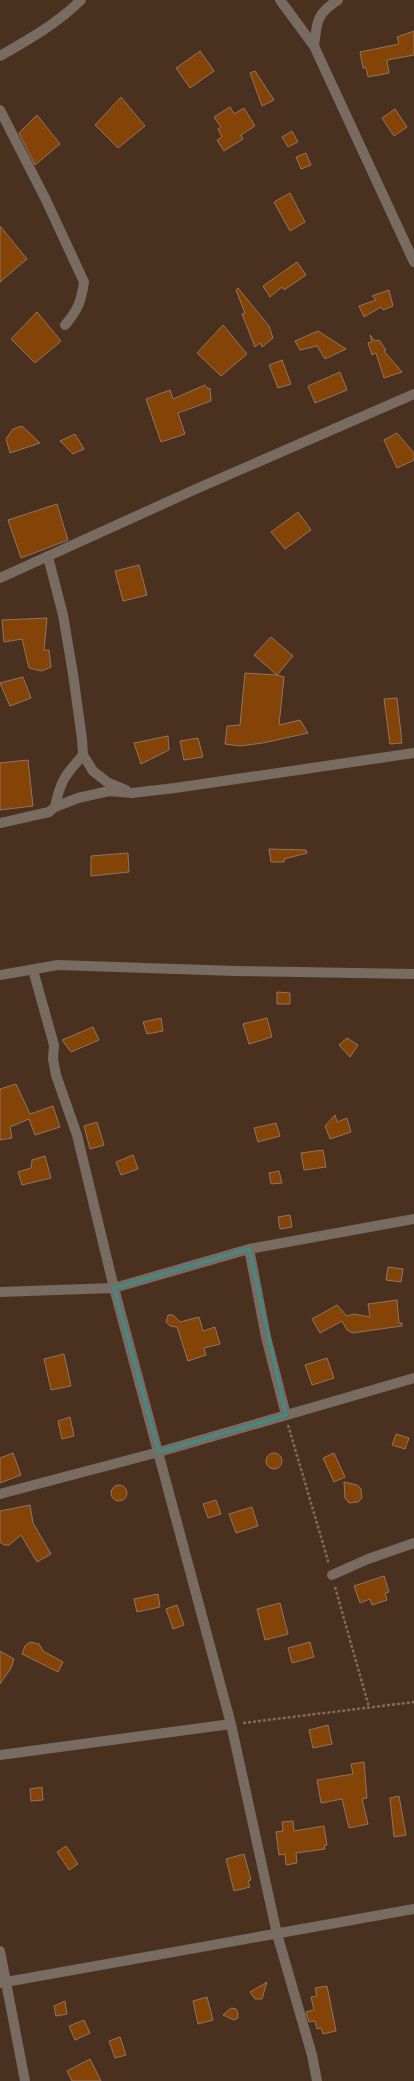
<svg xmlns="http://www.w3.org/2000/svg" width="414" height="2081" viewBox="0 0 414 2081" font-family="Commissioner,sans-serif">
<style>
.building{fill:#844407;stroke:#92745f}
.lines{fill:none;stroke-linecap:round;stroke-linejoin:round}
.path{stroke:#826b5b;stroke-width:2.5;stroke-dasharray:3 2;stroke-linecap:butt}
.minor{stroke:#786b62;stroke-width:10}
.marked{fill:none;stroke:#3e8d85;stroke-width:3;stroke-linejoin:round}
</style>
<rect width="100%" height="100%" fill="#4a301e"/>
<!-- building -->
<path class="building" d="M414 31V55L387 60 389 73 368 77 366 68H363L360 52 399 44 397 37Z
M200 51 214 71 190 88 176 68Z
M255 71 274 100 262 106 250 73Z
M121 97 145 126 118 148 95 125Z
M230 107 234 114 244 108 255 126 241 135 243 139 224 151 217 140 222 137 218 129 221 127 214 117Z
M395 109 407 127 394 136 382 118Z
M37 115 60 144 35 165 19 133Z
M292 131 298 142 288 147 282 137Z
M306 153 311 165 301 169 296 157Z
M290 193 305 222 290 231 274 202Z
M0 226 27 259 0 282Z
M297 262 306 275 284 290 282 287 270 297 263 286Z
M238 288 269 326 273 338 262 347 260 343 255 347 242 314 245 313 236 290Z
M389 290 393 306 383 310 381 307 364 317 359 306 376 300 372 296Z
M37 312 61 341 35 363 11 339Z
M223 325 247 354 221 376 197 353Z
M318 331 346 349 325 359 317 346 300 350 295 341Z
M370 335 375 341 379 340 386 350 384 351 402 372 384 378 376 353 372 355 368 343 372 342Z
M282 360 291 384 278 388 269 365Z
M340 372 347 390 315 403 308 386Z
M205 385 208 389 210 388 211 401 178 413 185 434 161 442 146 399 170 390 173 399Z
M22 426 40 443 10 453 6 439 13 429Z
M397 433 414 453V460L397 468 384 440Z
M75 434 84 449 73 454 60 441Z
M57 504 68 540 21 558 8 520Z
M298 512 311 530 285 549 271 532Z
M139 565 147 595 123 601 115 571Z
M47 618 44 650H49L51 667 42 671 29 668 22 639 4 642 2 620Z
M271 637 293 656 277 675 254 655Z
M245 673 277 675 284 677 279 725 300 720 308 733 263 743 240 746 225 744 227 726 240 725Z
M23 677 31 698 10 706 0 683Z
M397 698 402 743 390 744 384 699Z
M168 736 169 750 141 764 134 743Z
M198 738 203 757 184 760 180 741Z
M28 760 33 806 0 810V763Z
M269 849 306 850 307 853 284 859V862H271Z
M128 853 129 872 91 876V856Z
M277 992 290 993V1004H277Z
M161 1018 163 1031 147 1034 143 1022Z
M267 1018 272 1037 249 1044 243 1024Z
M93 1027 99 1040 71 1052 62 1040Z
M347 1038 358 1045 350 1057 339 1045Z
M16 1084 30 1114 53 1106 60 1127 35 1135 29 1119 10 1127 12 1138 0 1140V1089Z
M335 1115 337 1122 347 1118 351 1132 330 1139 325 1126Z
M97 1122 104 1145 90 1149 84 1126Z
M276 1123 280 1136 258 1142 254 1128Z
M323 1150 326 1167 304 1170 301 1153Z
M133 1155 138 1169 121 1175 116 1162Z
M45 1156 51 1178 22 1185 18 1172 31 1168 32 1160Z
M279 1171 282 1183 271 1184 269 1173Z
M290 1215 292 1227 280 1229 278 1217Z
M388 1267 403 1269 401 1282 386 1280Z
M397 1300 399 1323H402V1326L352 1333 347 1330 342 1321 320 1333 312 1319 337 1305 347 1316 354 1314 370 1317 368 1304Z
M168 1315H173L180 1322 199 1317 203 1331 215 1327 220 1344 204 1348 206 1355 188 1361 177 1327 170 1326 166 1322Z
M64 1354 71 1386 51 1390 44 1359Z
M327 1358 334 1378 312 1385 305 1365Z
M70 1417 74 1436 62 1439 58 1421Z
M396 1434 409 1438 405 1449 392 1445Z
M266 1461a8 8 0 1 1 16 0a8 8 0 1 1-16 0Z
M13 1453 21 1475 0 1483V1458Z
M334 1453 345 1477 334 1482 323 1458Z
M344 1482 357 1485 361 1489 362 1498 358 1502 349 1503 345 1498Z
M111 1493a8 8 0 1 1 16 0a8 8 0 1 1-16 0Z
M216 1500 221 1514 208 1518 203 1504Z
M30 1505 33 1523 51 1554 37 1562 21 1535 9 1545H4L0 1542V1511Z
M252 1507 258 1526 236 1533 229 1514Z
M384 1576 389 1592 385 1593 387 1600 372 1605 370 1599 360 1603 354 1586Z
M158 1594 160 1607 137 1612 134 1599Z
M280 1603 288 1634 265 1640 257 1609Z
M177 1605 184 1625 173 1629 166 1609Z
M30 1642 39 1644 43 1651 63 1662 58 1672 22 1654 25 1646Z
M310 1642 314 1657 292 1663 288 1648Z
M0 1651 14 1659 11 1668 0 1684Z
M328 1725 332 1744 313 1748 309 1730Z
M364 1762 367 1798 362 1799 368 1824 349 1828 342 1799 321 1803 317 1780 353 1774 351 1764Z
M42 1787 43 1800 31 1801 30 1789Z
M399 1796 406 1835 394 1837 390 1798Z
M293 1821 294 1831 324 1826 327 1845 324 1846 325 1849 296 1853 297 1863 286 1865 285 1854 279 1855 276 1832 283 1831 282 1822Z
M66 1846 78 1864 69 1870 57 1852Z
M244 1854 251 1880 248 1881 250 1887 234 1891 226 1859Z
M267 1982 262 1999H255L250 1992Z
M327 1986 336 2031 323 2034 321 2028 317 2029 315 2021 309 2022 306 2012 314 2010 311 1997 317 1996 315 1988Z
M207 1997 213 2020 198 2024 193 2001Z
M65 2001 67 2014 56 2016 54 2006Z
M231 2008 236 2009 238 2013V2018L234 2020 223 2015Z
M84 2020 90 2033 75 2040 69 2026Z
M120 2037 126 2055 115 2058 109 2041Z
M90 2059 101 2081H72L67 2071Z"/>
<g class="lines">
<!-- path -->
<path class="path" d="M288 1425 329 1564
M335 1587 369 1707
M243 1723 414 1702"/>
<!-- minor -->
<path class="minor" d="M280 0 314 46 414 262
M314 46C317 22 316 14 338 0
M0 56C28 40 58 23 81 0
M0 110 46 200 84 282C81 302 78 310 65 325
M48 557 63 615 73 674 82 739 83 755 93 771 107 782 126 790
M0 578 196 489 414 394
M55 807C60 781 66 774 83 755
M0 823 49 812 55 807 78 798 109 791 132 793 175 788 414 753
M33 970 54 1045 53 1059 56 1075 77 1135 114 1288 231 1724 277 1934 312 2055 317 2081
M0 975 58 965 235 971 414 974
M249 1249 266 1337 286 1415
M0 1292 114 1288 249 1249 414 1219
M0 1494 159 1452 414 1378
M332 1575 368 1559 414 1543
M0 1755 231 1724
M0 1951 25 2081
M0 1983 414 1909"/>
</g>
<!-- marked area -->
<path class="marked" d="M249 1249 286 1415 159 1452 114 1288Z"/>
</svg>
